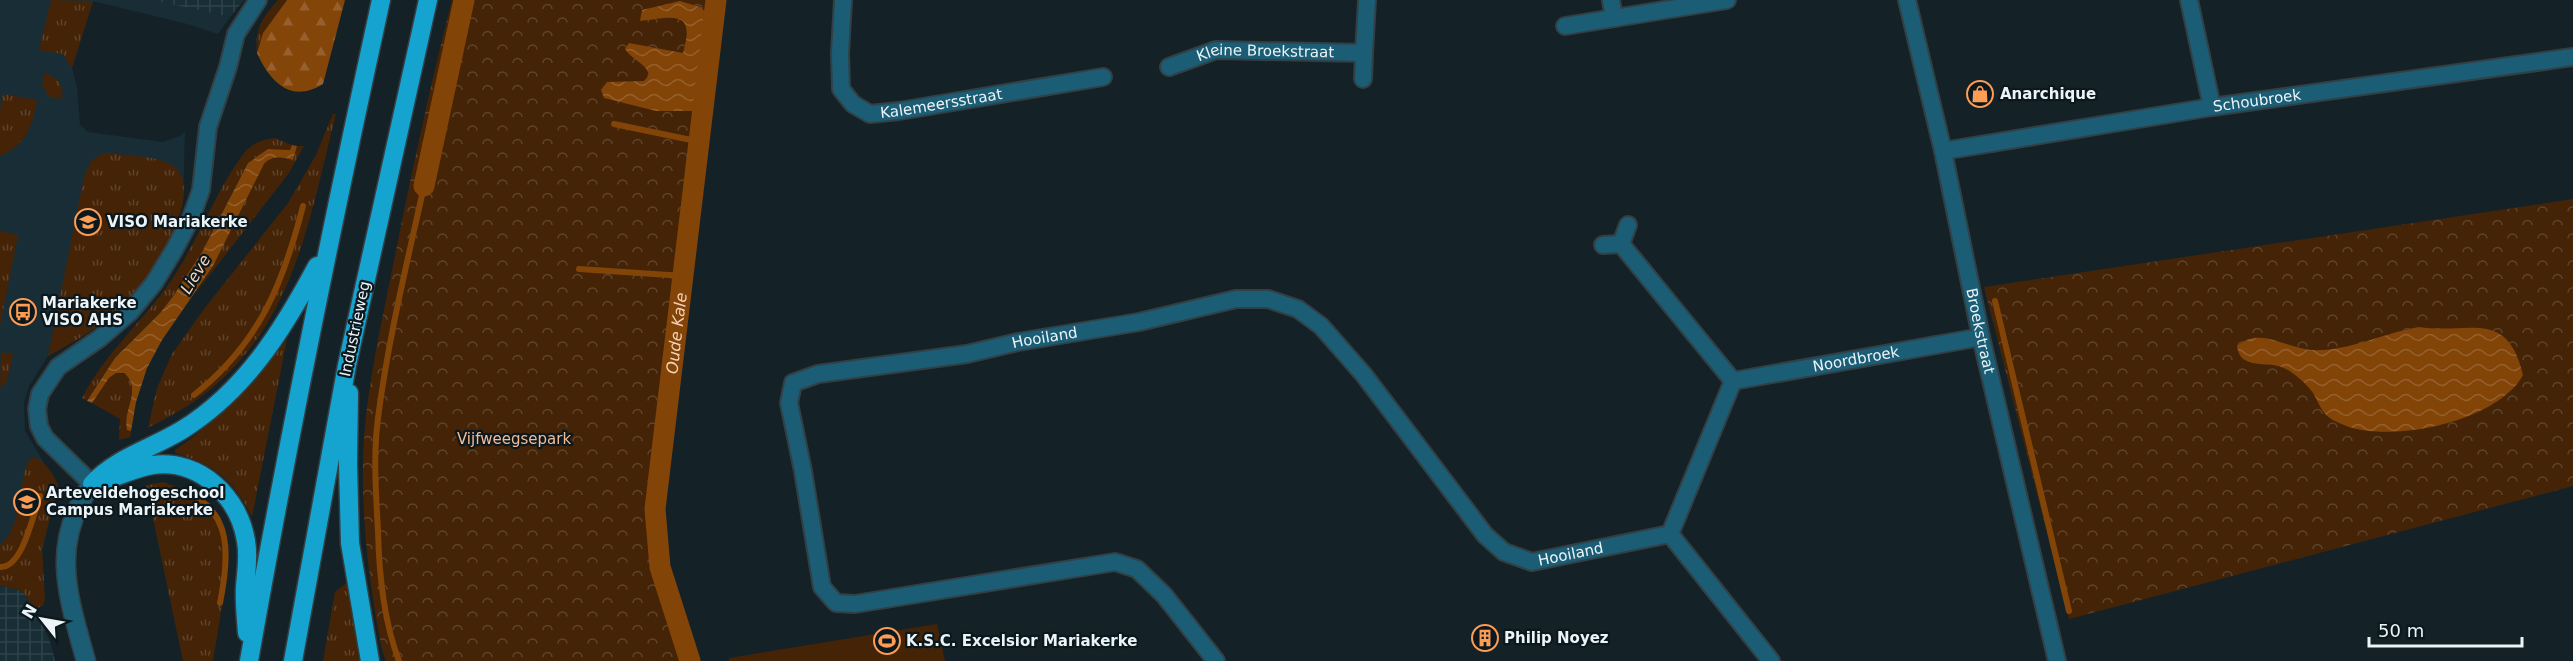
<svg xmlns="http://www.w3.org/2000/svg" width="2573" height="661" viewBox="0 0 2573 661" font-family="'DejaVu Sans',sans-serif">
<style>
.built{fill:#182d36}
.industrial{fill:url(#industrial-grid)}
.grass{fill:url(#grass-tufts)}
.forest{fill:url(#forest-firs)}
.park{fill:url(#park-crowns)}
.pitch{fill:#442307}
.water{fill:url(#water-waves)}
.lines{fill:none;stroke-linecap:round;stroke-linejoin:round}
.stream{stroke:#834408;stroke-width:6}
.canal{stroke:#834408;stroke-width:21}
.minor-casing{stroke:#323f44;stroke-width:20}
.tertiary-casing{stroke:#323f44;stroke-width:21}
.trunk-casing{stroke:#323f44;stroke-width:21}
.minor{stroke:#1a5d75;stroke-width:16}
.tertiary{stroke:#1a5d75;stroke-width:18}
.trunk{stroke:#14a4cf;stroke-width:18}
.labels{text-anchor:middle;stroke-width:4.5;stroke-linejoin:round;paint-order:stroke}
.street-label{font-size:15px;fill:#ecf4f8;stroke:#0b181e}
.poi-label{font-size:15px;font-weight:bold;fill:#ecf4f8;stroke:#0b181e;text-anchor:start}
.park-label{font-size:15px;fill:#f4bc96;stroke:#0b181e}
.water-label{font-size:16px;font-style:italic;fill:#f7d1b8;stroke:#0b181e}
</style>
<defs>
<pattern id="industrial-grid" width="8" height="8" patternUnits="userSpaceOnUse" patternTransform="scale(1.5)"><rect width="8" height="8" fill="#182d36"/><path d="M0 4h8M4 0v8" fill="none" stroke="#2e424a"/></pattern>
<pattern id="grass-tufts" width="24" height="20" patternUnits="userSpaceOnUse" patternTransform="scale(1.5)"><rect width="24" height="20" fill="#442307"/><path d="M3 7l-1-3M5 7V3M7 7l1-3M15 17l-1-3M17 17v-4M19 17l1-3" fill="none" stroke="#5f442c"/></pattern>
<pattern id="forest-firs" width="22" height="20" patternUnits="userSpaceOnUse" patternTransform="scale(1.5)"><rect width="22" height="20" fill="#844509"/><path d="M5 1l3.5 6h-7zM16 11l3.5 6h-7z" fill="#96602e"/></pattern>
<pattern id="park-crowns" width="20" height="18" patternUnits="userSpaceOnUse" patternTransform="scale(1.5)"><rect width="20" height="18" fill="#442307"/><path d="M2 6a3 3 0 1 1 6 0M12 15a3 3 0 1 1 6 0" fill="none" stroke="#5f442c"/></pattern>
<pattern id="water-waves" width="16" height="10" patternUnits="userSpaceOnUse" patternTransform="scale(1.5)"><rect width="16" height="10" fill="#834408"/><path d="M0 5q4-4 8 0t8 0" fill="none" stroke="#95602d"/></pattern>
</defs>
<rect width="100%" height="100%" fill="#142227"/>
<!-- built -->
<path class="built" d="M0 0H152L230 17 218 34 191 25 93 1 72 68 77 88 80 125 88 132 163 142 180 136 185 131 183 203 168 241 151 271 111 316 48 356 29 386 24 402 25 431 60 490 53 505 42 550 44 581 0 585Z"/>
<!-- industrial -->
<path class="industrial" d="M151 0H244L230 17Z
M0 585 22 591 37 613 51 644 55 661H0Z"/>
<!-- grass -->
<path class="grass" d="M51 0 93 1 72 68 63 54 39 50Z
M278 0H287L263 33 257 53C254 29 263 17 278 0Z
M44 73C58 77 64 85 62 99L46 96 47 89 42 88Z
M3 94 37 100C32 127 27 144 0 156V111Z
M333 114H336C309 219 295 325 203 395 186 408 167 418 148 428L157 388 172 354 204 309 288 203 316 155Z
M275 138 292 145 290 150 268 149 248 163 202 252 174 295 161 312 115 358 87 401 82 398C107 349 150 316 178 270 201 233 216 192 241 157 250 144 260 140 275 138Z
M297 146H304L289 173 195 294 213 266 264 164C272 155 282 157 293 160Z
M103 153C122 155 166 155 178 170 204 205 138 295 110 317 92 332 68 345 48 356L85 173 92 160Z
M0 231 18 235 0 326Z
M287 339 252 517C233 479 215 465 175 453V450C220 420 253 381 287 339Z
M1 352 13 354 7 381 0 388Z
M116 373C144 372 127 411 126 427L131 431 130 437 119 440 120 419 92 403 109 378Z
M33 457C46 460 56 478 60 490L53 505 42 550 45 600 42 606 35 609 22 591 0 585V545C26 524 17 467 33 457Z
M164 482C175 488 189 488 199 495 239 521 229 567 222 606 219 624 216 643 213 661H183L146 485Z
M348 582 365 661H323L335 592Z"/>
<!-- forest -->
<path class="forest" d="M287 0H345L323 84C291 104 270 82 257 53L263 33Z"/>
<!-- park -->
<path class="park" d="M452 0H716L655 509 660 567 690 661H386L382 650C370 589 362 527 363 465 364 400 379 335 392 271 410 180 429 90 452 0Z
M2573 199V486L2069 619 1984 287Z"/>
<!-- pitch -->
<path class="pitch" d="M937 624 945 661H729V658Z"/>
<!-- water -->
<path class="water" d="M680 1 700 7 714 19 704 111H656L604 98 601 90 607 82 644 81 649 75C646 63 632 60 625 49L629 43 683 53C696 9 673 17 640 21L642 10Z
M292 145 297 146 293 160C282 157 272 155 264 164L213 266 162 340 147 368 136 402 131 431 127 430C122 410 143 389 124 373H116L109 378 92 403 87 401 115 358 161 312 174 295 202 252 248 163 268 149 290 150Z
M2419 327C2468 335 2507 307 2523 375 2498 422 2386 446 2339 423 2321 415 2322 408 2313 393 2308 385 2294 373 2286 369 2269 359 2240 372 2237 346 2260 326 2285 348 2311 350 2348 352 2383 333 2419 327Z"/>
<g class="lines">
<!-- stream -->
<path class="stream" d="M614 124 701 142
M579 269 684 276
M1995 301 2069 611
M194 395C259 344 283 284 303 206
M183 491C234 510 229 558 220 603
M0 567C23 568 33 514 40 496
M399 661C384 622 379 574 378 531 376 494 373 455 378 418 388 340 407 263 424 186"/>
<!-- canal -->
<g class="canal">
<path d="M424 186 464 0"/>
<path id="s1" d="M690 661 660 567 655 509 716 0"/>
</g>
<defs>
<g id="minor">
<path id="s2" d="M843 0 840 53 841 89 853 104 870 114 899 111 1103 77"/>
<path d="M1611 0 1614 18"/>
<path id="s3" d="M1907 0 1943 151 1981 337 2057 661"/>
<path d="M2189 0 2212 107"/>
<path d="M1565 26 1727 0"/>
<path id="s4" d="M1169 67 1216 50 1364 53 1367 0"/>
<path d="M1363 79 1364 53"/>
<path id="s5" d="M1943 151 2212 107 2573 57"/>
<path id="s6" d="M1628 225 1621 244 1733 381 1981 337"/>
<path d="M1603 245 1621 244"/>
<path d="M92 484 45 438 39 426 37 409 40 394 58 367 100 338 130 312 154 283 174 250 191 218 201 190 208 127 228 67 236 34 258 0"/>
<path d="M1670 534 1733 381"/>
<path id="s7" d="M1216 661 1164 595 1137 569 1115 562 855 604 836 603 822 587 803 471 789 403 793 383 818 374 967 354 1018 342 1139 322 1236 299H1268L1298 309 1321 326 1364 375 1485 535 1504 552 1532 562 1670 534 1771 661"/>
</g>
<path id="tertiary" d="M86 661C68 596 49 544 92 484"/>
<path id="trunk" d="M349 393 348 464 350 543 370 661
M97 483C115 478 134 468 153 465 200 459 239 497 246 541 249 557 246 572 245 587 244 602 246 618 247 633
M92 484C117 457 151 449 182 430 245 391 283 330 317 266
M249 661C288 439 333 220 381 0
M293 661 347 365 428 0"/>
</defs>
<!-- minor casing -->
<use href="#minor" class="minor-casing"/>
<!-- tertiary casing -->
<use href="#tertiary" class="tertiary-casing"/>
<!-- trunk casing -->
<use href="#trunk" class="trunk-casing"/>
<!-- minor -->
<use href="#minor" class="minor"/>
<!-- tertiary -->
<use href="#tertiary" class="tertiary"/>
<!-- trunk -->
<use href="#trunk" class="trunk"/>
</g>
<!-- icons -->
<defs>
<symbol id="shop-ring" viewBox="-11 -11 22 22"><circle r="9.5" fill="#0b181e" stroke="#fd9d54" stroke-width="1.5"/><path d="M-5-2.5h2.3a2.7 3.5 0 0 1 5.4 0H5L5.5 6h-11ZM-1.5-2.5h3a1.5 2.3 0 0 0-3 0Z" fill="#fd9d54"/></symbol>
<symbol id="school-ring" viewBox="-11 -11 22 22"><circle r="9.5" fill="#0b181e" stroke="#fd9d54" stroke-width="1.5"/><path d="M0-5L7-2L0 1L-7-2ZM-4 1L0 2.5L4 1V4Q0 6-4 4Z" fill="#fd9d54"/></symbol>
<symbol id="bus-ring" viewBox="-11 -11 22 22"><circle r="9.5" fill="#0b181e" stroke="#fd9d54" stroke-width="1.5"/><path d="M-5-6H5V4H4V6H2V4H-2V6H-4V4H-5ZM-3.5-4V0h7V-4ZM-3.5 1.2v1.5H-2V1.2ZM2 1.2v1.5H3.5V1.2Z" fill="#fd9d54"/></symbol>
<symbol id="university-ring" viewBox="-11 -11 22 22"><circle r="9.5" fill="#0b181e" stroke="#fd9d54" stroke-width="1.5"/><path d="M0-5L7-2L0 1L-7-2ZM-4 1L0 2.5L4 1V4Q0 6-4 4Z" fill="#fd9d54"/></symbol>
<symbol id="building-ring" viewBox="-11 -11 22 22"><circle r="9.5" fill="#0b181e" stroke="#fd9d54" stroke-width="1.5"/><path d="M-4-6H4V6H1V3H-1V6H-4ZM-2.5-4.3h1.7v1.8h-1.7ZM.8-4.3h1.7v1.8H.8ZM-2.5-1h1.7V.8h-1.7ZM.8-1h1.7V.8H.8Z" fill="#fd9d54"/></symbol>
<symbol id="stadium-ring" viewBox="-11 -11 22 22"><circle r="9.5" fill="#0b181e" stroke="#fd9d54" stroke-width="1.5"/><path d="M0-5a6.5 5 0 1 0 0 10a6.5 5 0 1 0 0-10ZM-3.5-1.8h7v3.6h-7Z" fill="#fd9d54"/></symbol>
</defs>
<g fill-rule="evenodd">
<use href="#shop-ring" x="1965" y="79" width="30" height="30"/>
<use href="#school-ring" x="73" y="207" width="30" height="30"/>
<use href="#bus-ring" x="8" y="297" width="30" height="30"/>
<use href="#university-ring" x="12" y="487" width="30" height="30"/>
<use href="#building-ring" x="1470" y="623" width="30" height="30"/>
<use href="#stadium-ring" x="872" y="626" width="30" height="30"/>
</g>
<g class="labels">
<!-- street labels -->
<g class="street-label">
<text dy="5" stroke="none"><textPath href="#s4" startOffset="99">Kleine Broekstraat</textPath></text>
<text dy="5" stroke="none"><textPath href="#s5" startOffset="318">Schoubroek</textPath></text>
<text dy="5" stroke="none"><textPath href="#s2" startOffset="200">Kalemeersstraat</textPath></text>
<text transform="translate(355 329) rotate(-78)" y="5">Industrieweg</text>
<text dy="5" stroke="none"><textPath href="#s3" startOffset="339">Broekstraat</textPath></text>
<text dy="5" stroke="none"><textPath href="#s7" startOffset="912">Hooiland</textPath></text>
<text dy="5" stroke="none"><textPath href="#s6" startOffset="322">Noordbroek</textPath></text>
<text dy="5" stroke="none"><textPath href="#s7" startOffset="1560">Hooiland</textPath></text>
</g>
<!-- poi labels -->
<g class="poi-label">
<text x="2000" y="99">Anarchique</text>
<text x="107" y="227">VISO Mariakerke</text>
<text x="42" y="308">Mariakerke<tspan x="42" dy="17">VISO AHS</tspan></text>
<text x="46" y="498">Arteveldehogeschool<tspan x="46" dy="17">Campus Mariakerke</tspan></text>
<text x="1504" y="643">Philip Noyez</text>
<text x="906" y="646">K.S.C. Excelsior Mariakerke</text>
</g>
<!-- park labels -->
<g class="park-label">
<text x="514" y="444">Vijfweegsepark</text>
</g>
<!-- water labels -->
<g class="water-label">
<text transform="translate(195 274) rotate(-59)" y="6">Lieve</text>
<text dy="6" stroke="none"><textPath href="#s1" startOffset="334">Oude Kale</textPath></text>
</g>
</g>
<!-- north arrow -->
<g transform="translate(42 619) rotate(301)" stroke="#0b181e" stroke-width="4.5" paint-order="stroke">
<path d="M0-4.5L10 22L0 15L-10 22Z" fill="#ecf4f8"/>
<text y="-9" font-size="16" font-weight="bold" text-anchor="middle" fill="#ecf4f8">N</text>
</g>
<!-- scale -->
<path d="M2369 637v9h153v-9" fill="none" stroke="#ecf4f8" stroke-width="3"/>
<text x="2378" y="637" font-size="18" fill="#ecf4f8" stroke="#0b181e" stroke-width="4.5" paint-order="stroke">50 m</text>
</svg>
